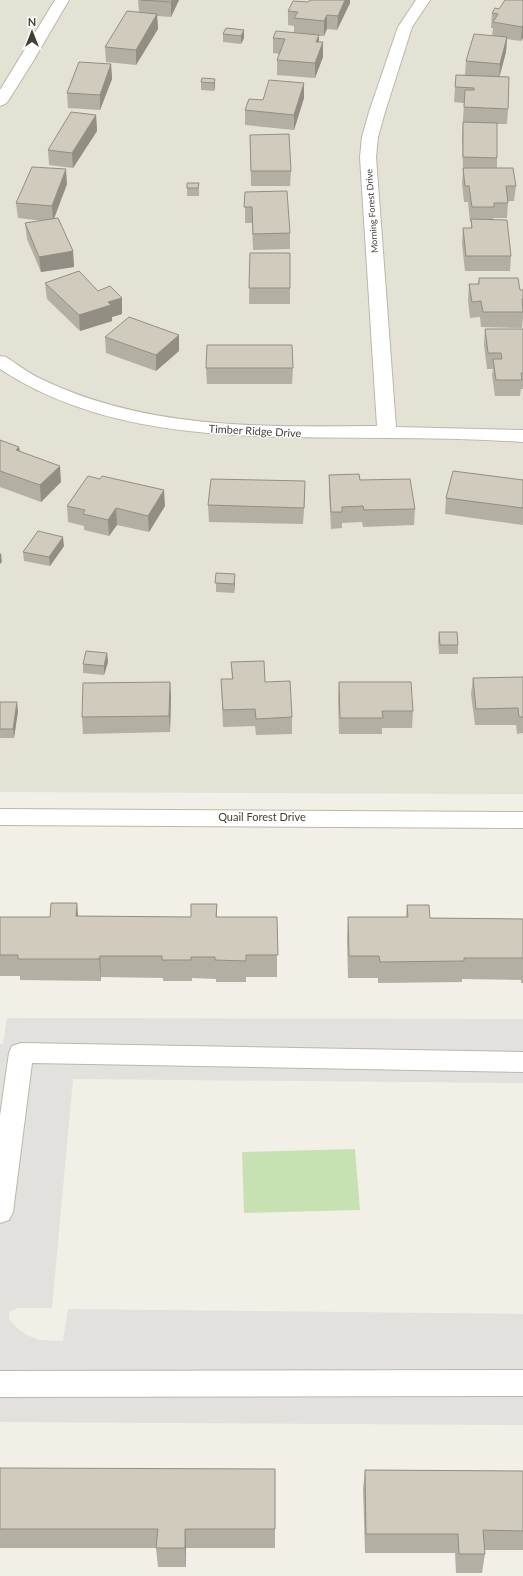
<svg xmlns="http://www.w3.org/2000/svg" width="523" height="1576" viewBox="0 0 523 1576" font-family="Lato,sans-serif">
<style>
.residential{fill:#e4e1d5}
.green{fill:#c8e1b3}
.parking{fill:#e2e1de}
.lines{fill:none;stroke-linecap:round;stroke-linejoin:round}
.street-casing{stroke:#bbb7aa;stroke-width:2}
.street{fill:#fff;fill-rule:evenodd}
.wall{fill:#b4afa3}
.shaded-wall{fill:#928e84}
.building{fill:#d1cbbd;stroke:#928e84}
.labels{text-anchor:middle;stroke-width:3;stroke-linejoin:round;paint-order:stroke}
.far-street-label{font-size:9px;fill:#433f36;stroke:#fff}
.street-label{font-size:11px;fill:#433f36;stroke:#fff}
</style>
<rect width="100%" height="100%" fill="#f1efe6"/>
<!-- residential -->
<path class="residential" d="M0 0H523V794L0 792Z"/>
<!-- green -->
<path class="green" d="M355 1149 360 1210 244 1213 242 1152Z"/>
<!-- parking -->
<path class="parking" d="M7 1018 523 1019V1083L73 1079 52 1308H18L9 1312V1319L17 1328 27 1335 39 1340 63 1341 68 1309 523 1314V1425L0 1422V1044H3Z"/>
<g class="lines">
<defs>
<path id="street" d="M55 0H69L32 63 8 101 5 104 0 106V90Z
M416 0H430L412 27 385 112 378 137 376 157 396 427 523 430V442C478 439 432 438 387 438 257 436 114 444 0 369V356L6 357C17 364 28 373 39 378 145 430 263 427 377 426L360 157 362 137 369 112 398 27Z
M0 809 523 812V828L0 825Z
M21 1043 523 1052V1072L32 1063 13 1212 9 1220 0 1223V1116L9 1053 12 1046Z
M523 1370V1396L0 1397V1371Z"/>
</defs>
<!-- street casing -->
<use href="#street" class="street-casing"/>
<!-- street -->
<use href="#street" class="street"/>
</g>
<!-- wall -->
<path class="wall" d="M138 0H179L171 17 157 16 158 29 136 65 106 62 105 47 139 12Z
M523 0V38L521 41 507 39 506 52 499 76 508 109 507 124H497V168L516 186 514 201H508L507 218H493V220L511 256 510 271H465L462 244 463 228H471V222H470L468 202H464L462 183 463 172 462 137 464 103 454 102 456 75H465L466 61 492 36 493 28H491L492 13 499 9Z
M308 2 350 3 337 30 327 29 324 36H319V42H323V57L315 78 277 75V60L280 54 273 53V38L294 32V26L288 25V11Z
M244 30V38L241 44 223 42V34Z
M111 64 112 79 100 110 68 108 67 93Z
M215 79V87L214 91 201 90V82Z
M304 83V98L294 130 245 125V110L263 100Z
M96 115 97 131 73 168 49 165 48 150Z
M250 135 291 171 290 186H251Z
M199 183V196H187V188Z
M67 184 54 219 73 251 74 267 41 272 27 239 25 223 44 221 18 218 16 203Z
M245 192 290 233V249L253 250 252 223H245Z
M250 253 290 288V304H249Z
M479 278 520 290H523V317L522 328 481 327 480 317 470 318 468 300 469 284H478Z
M45 283 98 291 122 314 112 317V321L80 331 47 299Z
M485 329H523V389H521L520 396H495L492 375 493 369H487L484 345Z
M179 335V351L156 371 106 353 105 337Z
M206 368H293L292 384H207Z
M0 440 19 447 20 451 61 482 41 502 0 487Z
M329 475 360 480 415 509 414 525 363 527 362 522 342 523V528L331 529 329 491Z
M523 480V525L445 514 446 498Z
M305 497 303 524 209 522 208 505Z
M67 506H165L149 532 117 525 109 536 84 530V526L68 522Z
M64 546 50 566 24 561 23 552Z
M216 573 235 574V583L234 593 216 592Z
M439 632 458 645V654H439L438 641Z
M107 653 108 662 104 675 83 673V664Z
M231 662 265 682 292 717V734L256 735 255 726 223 727 221 679H232Z
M523 677V733L517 734 516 725H475L471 694 473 678Z
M170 682 171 698 170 732 83 734 82 717Z
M339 682 413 711 412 728H382V734H339L338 699Z
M0 702 18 711 14 738H0Z
M217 904V917H277V977H246V982H216V979L192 978V981H163V978L101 977V981L20 980V976H0V917H50L78 916 191 917Z
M407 905 430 918 523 919V983H521V980L462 979V982L378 983V978H348L347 939 348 917H406Z
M0 1468 275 1529V1548H186V1567H158L156 1548H0Z
M365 1470 523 1471V1550H485V1554L482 1573H456L455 1553H365L363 1489Z"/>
<!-- shaded-wall -->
<path class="shaded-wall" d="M172 0H179L171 17V2Z
M345 0H350V3L337 30 338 16Z
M157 14 158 29 136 65V50Z
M327 15V29L324 36V21Z
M523 25V38L521 41 522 27Z
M244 30V38L241 44V36Z
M319 35V49L316 42Z
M507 37 506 52 499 79 500 64Z
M323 42V57L315 78V63Z
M111 64 112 79 100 110V95Z
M215 79V87L214 91V83Z
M304 83V98L294 130V115Z
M96 115 97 131 73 168 72 153Z
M66 169 67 184 53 221 52 206Z
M73 251 74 267 41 272 39 257Z
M122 298V314L112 317V321L80 331 79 315 108 302Z
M179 335V351L156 371V355Z
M19 447 21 463 16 450Z
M60 466 61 482 41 502 40 485Z
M164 490 165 506 149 532 148 516Z
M116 508 117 525 109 536 108 520Z
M63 537 64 546 50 566 49 557Z
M1 553 2 562 0 564V554Z
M235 574V583L234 593V584Z
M107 653 108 662 104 675V666Z
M170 682 171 698 170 732 169 716Z
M17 702 18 711 14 738 13 729Z
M77 903 79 925 76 916Z
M100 956 101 977V981L99 959Z
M185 1529 186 1548V1567L185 1548Z"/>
<!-- building -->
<path class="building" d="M141 0H172L171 2Z
M310 0H345L338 16 327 15 324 21 294 18 298 12 288 11 293 1 308 2Z
M505 0H523V25L522 27 493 22 498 14 492 13 495 8 499 9Z
M127 11 157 14 136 50 105 47Z
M226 28 244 30 241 36 223 34Z
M276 31 319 35 316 42H323L315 63 277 60 285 39 273 38Z
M474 34 507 37 500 64 466 61Z
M79 62 111 64 100 95 67 93Z
M456 75 509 77 508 109 464 107 465 90H474V88L455 87Z
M202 78 215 79 214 83 201 82Z
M269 80 304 83 294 115 245 110 249 99 263 100Z
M71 112 96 115 72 153 48 150Z
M463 122 497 123V158L463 157Z
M289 134 291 171H251L250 135Z
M32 167 66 169 52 206 16 203Z
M463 168H513L516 186H506L508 203H494V207H472L469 186H465Z
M187 183H199L198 188H187Z
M287 191 290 233 253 234 252 207H244L245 192Z
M58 218 73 251 39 257 25 223Z
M471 219 507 220 511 256H466L463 228H472Z
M250 253H290V288H249Z
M79 271 98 291 110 286 122 298 108 302 111 305 79 315 45 283Z
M479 278H518L520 290H523V299H522L523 312H483L481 301 472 302 469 284H479Z
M129 317 179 335 156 355 105 337Z
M485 329H523V373H521L522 380H496L493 359H502L501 353H488Z
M207 345H292L293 368H206Z
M0 440 19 447 16 450 60 466 40 485 0 471Z
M453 471 523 480V508L446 498Z
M359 474 360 480 410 479 415 509 364 510 363 506 342 507V512H331L329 475Z
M88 476 100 479 102 476 164 490 148 516 116 508 108 520 83 514 85 510 67 506Z
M211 479 305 481 304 508 208 505Z
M38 531 63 537 49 557 23 552Z
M216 573 235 574 234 584 215 583Z
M439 632H457L458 645H440Z
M86 651 107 653 104 666 83 664Z
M264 661 265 682 290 681 292 717 256 719 255 709 223 710 221 679H233L231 662Z
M523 677V717H519L518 708 476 709 473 678Z
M170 682 169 716 82 717 83 683Z
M339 682H411L413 711H382L383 718H340Z
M0 702H17L13 729H0Z
M51 903H77L76 916 191 917V904H217L216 917H277L278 955H246V961L215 960V957H191V960H162V956H100L99 959H18V955H0V917H50Z
M407 905H429L430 918 523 919V958H464V961L380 962 379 956H349L348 917H408Z
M0 1468 275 1469V1529H185V1548H156L158 1529H0Z
M365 1470 523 1471V1531L483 1530 485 1554H459L458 1534H366Z"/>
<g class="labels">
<!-- far-street labels -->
<g class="far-street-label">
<text transform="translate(372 211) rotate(-94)" y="3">Morning Forest Drive</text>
</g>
<!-- street labels -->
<g class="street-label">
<text transform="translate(255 431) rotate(3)" y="4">Timber Ridge Drive</text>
<text x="262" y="821">Quail Forest Drive</text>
</g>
</g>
<!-- north arrow -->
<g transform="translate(32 32)" stroke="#ffffff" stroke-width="3" paint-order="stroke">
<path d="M0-3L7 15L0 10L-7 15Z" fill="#433f36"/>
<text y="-6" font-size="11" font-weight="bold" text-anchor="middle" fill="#433f36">N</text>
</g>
</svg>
